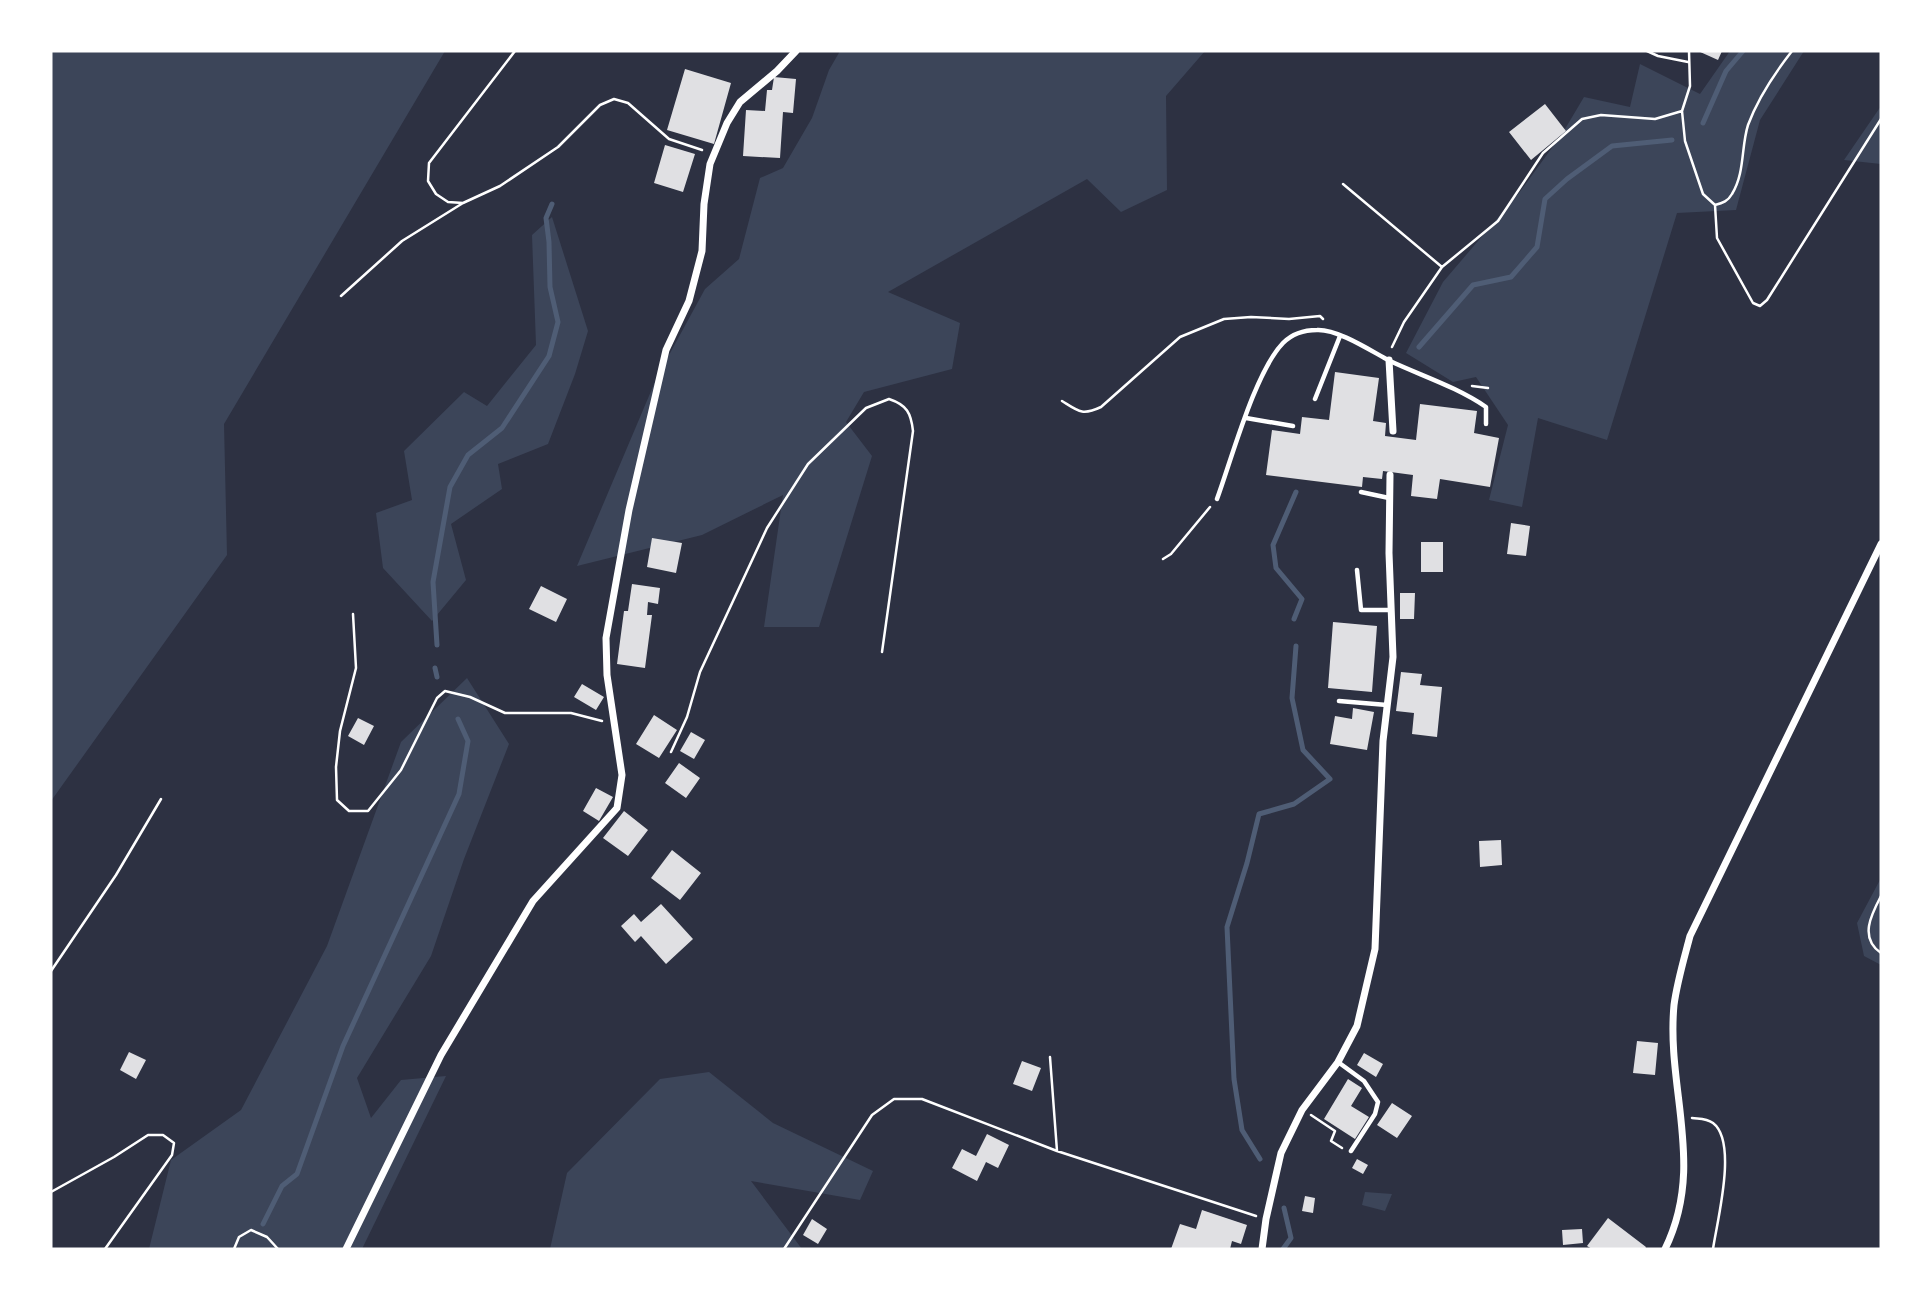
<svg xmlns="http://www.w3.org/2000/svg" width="1932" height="1300" viewBox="0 0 1932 1300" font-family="'Crimson Pro',serif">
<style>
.green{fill:#3c4559}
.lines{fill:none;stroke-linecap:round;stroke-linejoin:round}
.stream{stroke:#4f5d75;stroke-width:5}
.building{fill:#e0e0e3}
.path{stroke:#fff;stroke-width:2.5}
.service{stroke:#fff;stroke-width:4.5}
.minor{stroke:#fff;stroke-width:7}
</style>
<rect width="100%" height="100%" fill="#2d3142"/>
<!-- green -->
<path class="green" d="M51 51H445L224 424 227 555 51 801Z
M840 51H1205L1166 96 1167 190 1121 212 1087 179 888 292 960 323 952 369 864 392 846 422 872 456 819 627H764L783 495 702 535 577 566 657 377 705 289 739 259 760 178 783 168 812 118 829 70Z
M1730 51H1804L1760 120 1736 210 1677 213 1607 440 1538 418 1522 507 1489 500 1508 425 1476 377 1453 382 1406 353 1443 282 1519 193 1562 134 1584 97 1630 107 1640 64 1700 94Z
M1881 106V164L1844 160Z
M552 217 588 331 575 374 548 444 498 464 502 489 451 524 466 580 432 621 383 568 376 513 412 500 404 451 464 392 487 406 536 345 532 235Z
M467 678 509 744 464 859 431 956 357 1078 371 1118 401 1080 446 1076 362 1249H149L171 1160 241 1110 327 946 401 742Z
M1881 878V965L1864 956 1857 923Z
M709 1072 773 1123 873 1171 860 1200 751 1181 802 1249H550L567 1173 660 1079Z
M1365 1192 1392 1194 1385 1211 1362 1205Z"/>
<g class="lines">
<!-- stream -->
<path class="stream" d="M1703 123 1726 71 1743 51
M1419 347 1473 285 1511 277 1537 247 1545 199 1567 179 1612 146 1672 140
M1294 619 1302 599 1276 568 1273 545 1296 492
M437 645 433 582 450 487 468 455 502 428 549 356 558 322 550 287 549 242 546 218 552 204
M435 668 437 677
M1260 1159 1242 1130 1234 1079 1227 927 1247 863 1259 814 1294 804 1330 779 1303 750 1292 698 1296 646
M263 1224 282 1186 297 1174 343 1046 459 794 468 741 458 719
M1283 1249 1291 1238 1284 1208"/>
</g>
<!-- building -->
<path class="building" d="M1698 51H1722L1718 60Z
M685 69 731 83 714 144 667 130Z
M774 77 796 79 793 113 783 112 780 158 743 156 746 110 765 111 767 90H772Z
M1545 104 1566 131 1531 160 1509 132Z
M665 145 695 154 683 192 654 183Z
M1335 372 1379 378 1373 421 1386 423 1385 436 1416 440 1420 404 1477 411 1474 433 1499 438 1490 487 1440 479 1437 499 1411 496 1413 475 1383 471 1382 479 1363 477 1362 487 1266 475 1272 430 1300 434 1302 417 1329 420Z
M1511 523 1530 526 1526 556 1507 554Z
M652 538 682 543 676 573 647 567Z
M1421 542H1443V572H1421Z
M632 584 660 588 658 604 648 602 647 615H652L645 668 617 664 624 611H628Z
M541 586 567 599 556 622 529 609Z
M1400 593H1415L1414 619H1400Z
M1333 622 1377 626 1372 692 1328 688Z
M1401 672 1422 674 1420 685 1442 687 1437 737 1412 734 1414 713 1396 711Z
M582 684 604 697 596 710 574 697Z
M1353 708 1374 712 1367 750 1330 744 1335 716 1352 719Z
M654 715 677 730 659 758 636 744Z
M358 718 374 726 364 745 348 736Z
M691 732 705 740 694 759 680 751Z
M679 763 700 778 686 798 665 783Z
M596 788 613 797 599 821 583 811Z
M624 811 648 830 628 856 603 838Z
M1501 840 1502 865 1480 867 1479 841Z
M672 850 701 873 680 900 651 878Z
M661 904 693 939 666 964 641 936 635 942 621 926 634 914 641 922Z
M1637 1041 1658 1043 1655 1075 1633 1073Z
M129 1052 146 1060 136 1079 120 1070Z
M1364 1053 1383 1064 1376 1077 1357 1065Z
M1022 1061 1041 1068 1032 1091 1013 1084Z
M1348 1079 1362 1088 1351 1106 1369 1117 1355 1139 1324 1119Z
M1392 1103 1412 1116 1397 1138 1377 1125Z
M987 1134 1009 1145 998 1168 986 1162 977 1181 952 1168 962 1149 976 1156Z
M1357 1159 1368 1165 1363 1174 1352 1168Z
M1305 1196 1315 1198 1313 1213 1302 1211Z
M1202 1210 1247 1225 1241 1244 1232 1241 1230 1249H1171L1180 1224 1196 1229Z
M1608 1218 1646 1247 1645 1249H1592L1587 1246Z
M812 1219 827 1229 818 1244 803 1235Z
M1582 1229 1583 1243 1563 1245 1562 1230Z"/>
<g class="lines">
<!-- path -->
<path class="path" d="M515 51 429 163 428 181 436 194 448 202 463 203 500 186 558 147 600 105 614 99 628 103 669 139 702 150
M1647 51 1658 56 1688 62
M1689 51 1690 86 1682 111 1685 141 1703 194 1715 205 1717 238 1753 303 1760 306 1767 300 1881 119
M1343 184 1442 267
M1715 205C1723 203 1728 201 1732 194 1745 173 1741 147 1748 125 1758 98 1774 74 1792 51
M341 296 402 241 463 203
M1392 347 1404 322 1442 267 1498 221 1543 153 1582 119 1601 115 1655 119 1682 111
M1472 386 1488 388
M1062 401C1078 411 1082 416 1101 407L1180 337 1224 319 1251 317 1289 319 1320 316 1323 319
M1163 559 1171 554 1210 507
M353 614 356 668 340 731 336 767 337 800 349 811H368L401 770 437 698 445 691 470 697 505 713H571L602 721
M671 752 687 717 700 672 767 528 808 464 866 408 889 399C907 405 911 413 913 431L882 652
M1881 896C1871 915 1859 938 1881 953
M51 971 116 875 161 799
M1050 1057 1057 1151
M1311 1115 1335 1131 1331 1141 1342 1148
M1692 1118C1699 1119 1706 1118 1713 1123 1738 1142 1717 1221 1713 1249
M51 1192 114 1157 148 1135H163L174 1143 172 1155 105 1249
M234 1249 239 1237 251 1230 267 1237 278 1249
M784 1249 872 1115 894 1099H922L1057 1151 1256 1216"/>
<!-- service -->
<path class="service" d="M1315 399 1340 336
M1246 418 1293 426
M1361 492 1389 498
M1217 499C1232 458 1255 372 1283 343 1292 334 1305 330 1317 330 1338 329 1371 351 1390 361 1422 376 1457 387 1486 407V424
M1357 570 1361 610H1391
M1339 701 1387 705
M1338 1062 1364 1081 1378 1102 1375 1114 1351 1151"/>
<!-- minor -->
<path class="minor" d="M1389 360 1393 431
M346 1249 441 1055 533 901 617 808 622 775 607 675 606 638 629 510 666 350 689 301 702 251 704 204 710 164 727 123 740 102 777 71 796 51
M1262 1249 1266 1219 1281 1153 1302 1110 1338 1062 1357 1026 1375 949 1383 741 1393 657 1389 553 1390 475
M1665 1249C1706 1165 1666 1090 1674 1005 1677 982 1684 959 1690 936L1881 544"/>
</g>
<!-- border -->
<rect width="1932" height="1300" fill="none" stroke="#ffffff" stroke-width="105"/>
</svg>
